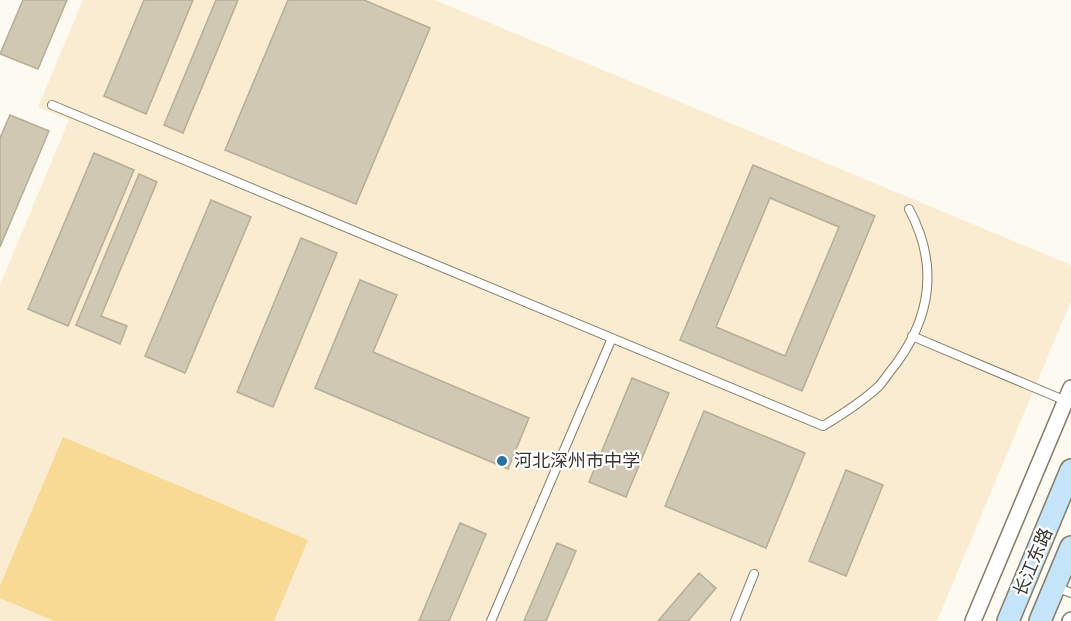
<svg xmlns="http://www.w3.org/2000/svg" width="1071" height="621" viewBox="0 0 1071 621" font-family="Manrope,'Noto Sans SC',sans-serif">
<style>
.built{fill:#f9ecd0}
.green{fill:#f9da95}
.building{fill:#d1c8b3;stroke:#b6ad99;stroke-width:1.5;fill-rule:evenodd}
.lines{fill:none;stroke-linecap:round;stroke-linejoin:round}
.service-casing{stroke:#857c69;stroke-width:10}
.minor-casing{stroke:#857c69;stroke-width:18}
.secondary-casing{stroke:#857c69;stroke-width:24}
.service{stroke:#fff;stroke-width:8}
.minor{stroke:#fff;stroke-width:15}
.secondary{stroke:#c4e4f9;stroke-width:21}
.poi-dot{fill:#2773a5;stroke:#fff;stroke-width:2}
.labels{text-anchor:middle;stroke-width:4.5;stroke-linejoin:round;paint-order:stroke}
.poi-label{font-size:18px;fill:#3a362e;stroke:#fff;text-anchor:start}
.street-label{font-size:18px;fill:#3a362e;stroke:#fff}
</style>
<rect width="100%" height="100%" fill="#fdfaf1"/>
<!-- built -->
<path class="built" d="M83 0H435L1071 265V301L937 621H0V285L69 120 38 107Z"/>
<!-- green -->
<path class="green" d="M63 437 308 540 274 621H54L0 598V586Z"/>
<!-- building -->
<path class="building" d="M23 0H67L38 69 0 54Z
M144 0H193L146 114 104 96Z
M216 0H238L183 133 164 125Z
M288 0H364L430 28 356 204 225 150Z
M10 115 49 131 0 247V138Z
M94 153 134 170 68 326 28 309Z
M753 165 875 216 802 391 680 340ZM770 198 839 227 785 356 716 327Z
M139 174 157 182 101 316 127 326 120 344 76 325Z
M211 200 251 217 185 373 145 356Z
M301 238 337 253 273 407 237 392Z
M360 280 397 295 373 352 529 418 508 469 315 388Z
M632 378 669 393 626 497 589 482Z
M704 411 805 453 766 548 665 506Z
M846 470 883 485 846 576 809 561Z
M460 523 486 534 449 621H419Z
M557 543 576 551 546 621H524Z
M699 573 716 588 688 621H658Z"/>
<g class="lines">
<defs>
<path id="service" d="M52 105 823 426C843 414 862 402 879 386 885 379 890 371 896 364 932 315 938 263 909 209
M912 336 1066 401
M1056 587 1071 593
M491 621 612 338
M735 621 754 574"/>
<path id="minor" d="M973 621 1071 388
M1070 621 1071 620"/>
<path id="secondary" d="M1008 621 1071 470
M1040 621 1071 547"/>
</defs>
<!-- service casing -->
<use href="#service" class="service-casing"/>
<!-- minor casing -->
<use href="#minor" class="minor-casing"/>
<!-- secondary casing -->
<use href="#secondary" class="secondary-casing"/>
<!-- service -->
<use href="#service" class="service"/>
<!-- minor -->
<use href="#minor" class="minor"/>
<!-- secondary -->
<use href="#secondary" class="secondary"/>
</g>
<!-- markers -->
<circle class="poi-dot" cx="502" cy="461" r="6"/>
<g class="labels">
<!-- poi labels -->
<g class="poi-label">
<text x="514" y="467">河北深州市中学</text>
</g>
<!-- street labels -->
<g class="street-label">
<text transform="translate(1033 562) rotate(-67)" y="6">长江东路</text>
</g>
</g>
</svg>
